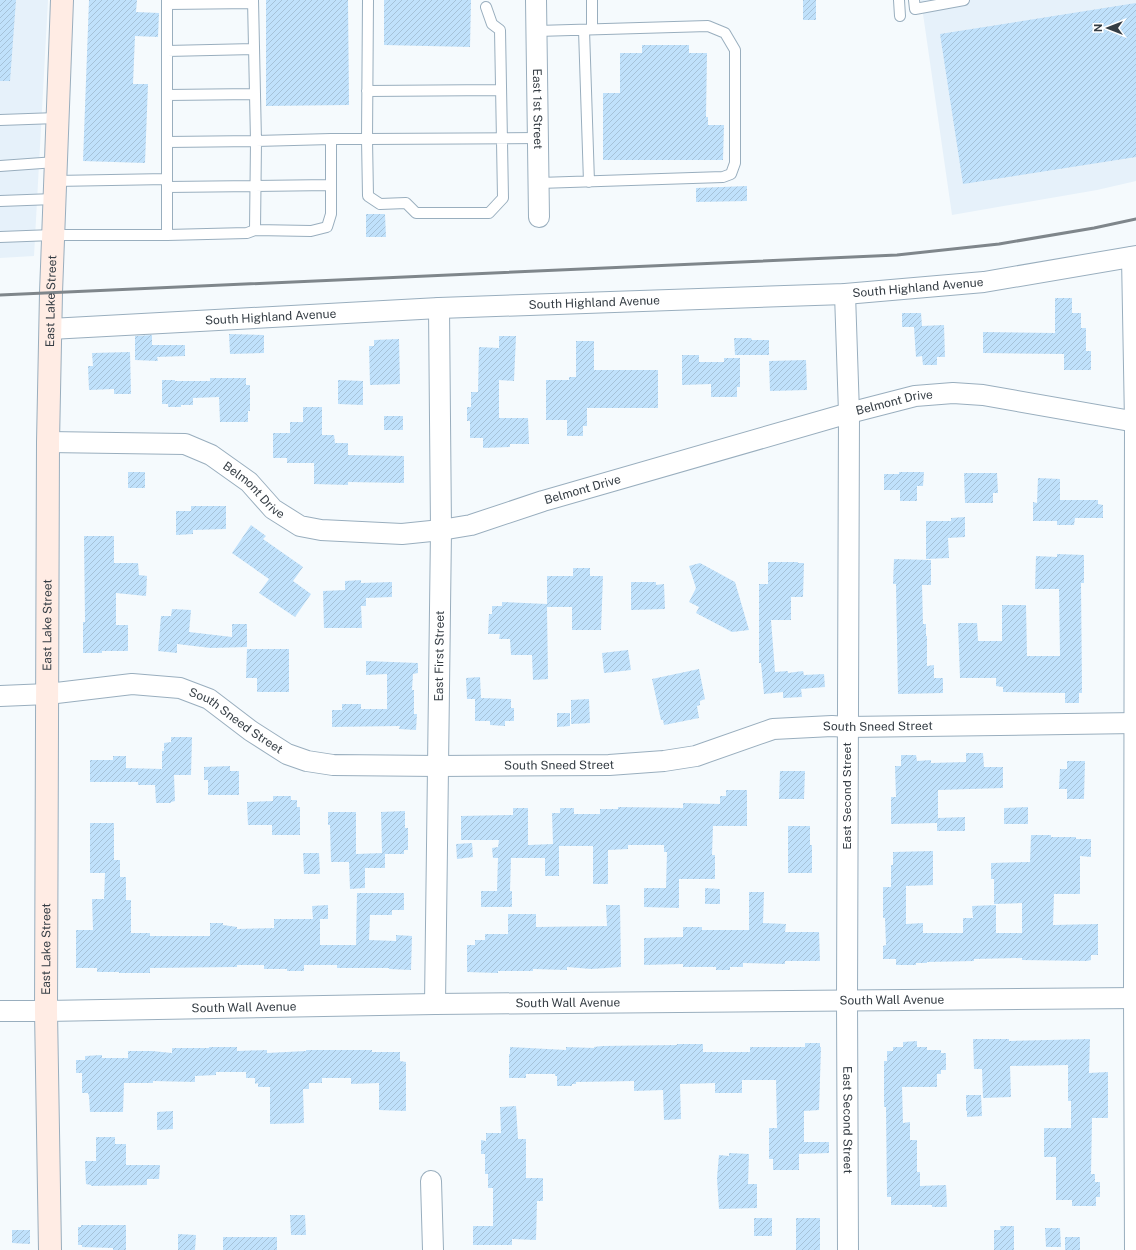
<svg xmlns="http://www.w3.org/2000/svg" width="1136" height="1250" viewBox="0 0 1136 1250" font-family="'Public Sans',sans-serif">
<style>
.built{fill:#e6f1fa}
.building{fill:url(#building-hatch)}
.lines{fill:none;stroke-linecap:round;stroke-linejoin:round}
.lane-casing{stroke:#99aebe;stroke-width:12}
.street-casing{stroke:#99aebe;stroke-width:22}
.secondary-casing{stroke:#99aebe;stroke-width:24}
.lane{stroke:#fff;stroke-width:10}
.street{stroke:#fff;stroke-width:20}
.secondary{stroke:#ffece4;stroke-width:22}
.rail{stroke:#7f868b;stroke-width:3}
.labels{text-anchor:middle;stroke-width:3;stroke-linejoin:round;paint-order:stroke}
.street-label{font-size:12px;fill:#353d44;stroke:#fff}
</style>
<defs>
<pattern id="building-hatch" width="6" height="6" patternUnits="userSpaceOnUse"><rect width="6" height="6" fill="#c0e1fb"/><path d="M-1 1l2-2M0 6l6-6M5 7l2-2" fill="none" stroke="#a6c2d8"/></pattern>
</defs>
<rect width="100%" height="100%" fill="#f5fafd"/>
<!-- built -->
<path class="built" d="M0 0H48L34 256 0 258Z
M921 0H1136V181L1097 190 952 215Z"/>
<!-- building -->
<path class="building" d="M0 0H16L10 81H0Z
M89 0H137L136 12 159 13 158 37 135 36 133 84H148L145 163 83 161Z
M266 0H348L349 105 266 106Z
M384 0H471L470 47 384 45Z
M803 0H816V20H803Z
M1136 3V157L963 184 940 34Z
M642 45H689V53H707L706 117H708V125H724L723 160H603V93H620V53H642Z
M747 186V201L696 202V188Z
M366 214H385L386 237H366Z
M1055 298H1072V313H1081V328H1086V351H1091V370H1064V354L983 353V332L1055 333Z
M902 313H921L922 326 944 325 945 357H937V365H923L922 356 916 357 914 327H902Z
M229 334 264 335V353L230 354Z
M152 335V345H185V356L157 357 158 361 135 360V336Z
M499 336H516L514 381 499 380V418H528L529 444H510V447L483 448V438H470V421H467V407H471V392H478L479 347 499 348Z
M734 338H751L752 340H769V355H735Z
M399 339 400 384 370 385 369 346H374V340Z
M576 341H594V370H658V408H587V426H583V436H567V420H546V380H569V377H576Z
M130 352 131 394H114V389L89 390 88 366H93L92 353Z
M682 355H699V362H724V358H740V387H737V397H711V384L682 385Z
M806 360 807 390 770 391 769 361Z
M210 378H246V385H250V411H248V422H220L219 397 193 398V405H181V407H168V404H162V380H175V381H210Z
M338 380 363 381V405L338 404Z
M303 407H322V435H334L335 443H348V455L404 456V483L348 482V485L314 484V463H287V458H273V433H290V422H303Z
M384 416H403V430H384Z
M128 472H145V488H128Z
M899 472H924L923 486H917V501H900V490H884V474H899Z
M964 473H997L998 493H993V503H965Z
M1038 478 1060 479V500H1098V504L1103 505V518H1075L1074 525H1057V521H1033V502L1037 503Z
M191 506H226V529L193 530V534L176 535V511H191Z
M965 517V537L948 538 949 558 926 559V521H951V518Z
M251 525 266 536 263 539 303 567 293 581 311 594 295 617 259 593 269 579 232 553Z
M84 536H114V563H138L139 575 147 576 146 596 116 593V625H128V651H102V653H83V622H85Z
M1057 554 1084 555V583H1081L1082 693H1079V703H1065V693L1003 692V687L996 686V678H960L958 623H977L978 641H1002V605H1026L1027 656H1060L1059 589H1035L1036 556 1057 557Z
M894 559 931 560V585H922L923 624H926V636H927V666L934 665V678H943V693L898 694 896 584H893Z
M768 562H798V563H804L803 597H791V620H771L775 672 788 671V673L803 671 804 675 824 674 825 687 801 689 802 697 783 698V692L764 694 761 663H759V584H768Z
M700 563 735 582 749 630 732 632 696 613 699 607 689 602 696 588 689 566Z
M573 568H590V576H603L601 630H572V607H547L548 679 533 680 532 655H511L510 639H499L500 634H488L489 614H492V606H502V602L547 604V576H573Z
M361 580V583L392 582V597L366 598V606H361L362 628H324L323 591 345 590V581Z
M631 582H656V585L664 584 665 609 631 610Z
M172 609 191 610 189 632 232 637V624H247V647L211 648 177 644V653L158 651 161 616H171Z
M247 649H289V692H257V678H246Z
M628 650 631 670 604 673 602 653Z
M366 661 418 663V673L413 674 412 690H414V714H417L416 730 399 729 400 726 332 727V710H342V704H361V709H387V674L366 675Z
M699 669 705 699 700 701V705L697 706 699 718 664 725 663 720H661L652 679Z
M480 677 481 698 511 699V708H514V721H505V726L490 725V721H475V699H467L466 678Z
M589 699 590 723 571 724V700Z
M557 713H570V726L557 727Z
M171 737H192L191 775H174L175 801 171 802V803H156L155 785H138V782H90V760H113V756H126V768L162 769V751H164V743L171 742Z
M966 753H983L984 767H1003V788L938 790V818L965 817V831H937V823L891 824V797H896L895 766H901V755H916L917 761 931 760V763L966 762Z
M1067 761H1085L1084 799H1067V789H1059L1060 769H1067Z
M230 766V771H239V795H208V780H204V767Z
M780 771H805L804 799H779Z
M726 790H747V826H713L712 855H715V879H679V908L644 907V888H666L667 852H664V845H628V849L608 850V884H593V846H559V876H545V858H511L510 891H512V907H481V891H497L498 858H493L492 848 498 847 499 840H461V816L513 815V808H528V845L553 844 552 813H560V808H574V814H600V809H618V807L683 808V803L720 804V796H726Z
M273 796H291V800H297V807H300V835H272V825H248L247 802 273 801Z
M1028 807V824H1004V808Z
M405 811V828H408V850H404V854H385V868H365V888L350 889 349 862H331L330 825H328V812H356V854L382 853 381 812Z
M90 823H114V860H120V877H126V900H131V933H150V936H210V923H223V925L237 927V929L274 928V919H313L312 906 328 905V919H320V945H356L357 893H404V910H392V915H370L369 940 396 941V935L412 936 411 970 389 969V968H337V965H304V971H287V969H264V965H237V967L150 968V973H119V972H97V968H76V930H93L92 899H104L105 873H90Z
M788 826H810V845H812V873H788Z
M1031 835H1051V837H1076V839H1091V857L1080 856V894H1054L1053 925 1098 924V955H1091V960L1087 961 1022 960V958L974 959V961L927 962V963H916V965H896V959H883V946L886 945 885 918H883V887H891V865H893V852L933 851V885L906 886V924L923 923V933H963V918H973L972 906 996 905V933H1022V903L994 904V879H991V863L1030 862Z
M472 843 473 857 457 859 456 844Z
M303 853H319L320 874H304Z
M705 888 720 889V904H705Z
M749 892H764L763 923 786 924 785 932H819L820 961H785V964L743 963V967H730V970H716V967H683V964L644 965V938L683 937V927H702V930H749Z
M606 905H620L621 967 591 969 567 967V970L533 969V971H498V973L467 972V945H475V940H485V934H508V914H536V927L607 926Z
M973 1039H1009V1041L1090 1039 1089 1073 1108 1072V1118H1092L1091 1174H1095V1182H1100V1197H1096V1206H1072V1200H1056V1157H1044V1128H1071V1101H1068V1065L1010 1066 1011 1097 983 1098 982 1069H974Z
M917 1041V1047H927V1050H941V1053H946V1070H941V1074H937V1087H902L903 1123 910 1122V1140H917V1172H920V1186L946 1185 947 1207H932V1205H891V1197H887L886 1107H884V1061H887V1051H893V1047H903V1042Z
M805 1043H820V1047H821L819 1110 804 1111V1142H829V1153L799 1154V1170H773V1159H769V1128H777L776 1080H742V1093H715V1083L680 1084 681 1119 664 1120 663 1090 634 1091V1081L576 1082V1084H572V1086H557V1076H555V1074H526V1078H509V1054H510V1047L566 1050V1047L594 1048V1047L602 1046 677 1045V1044H703V1052H750V1047H805Z
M209 1047H237V1051L267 1050V1053L306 1051V1050H372V1052H400V1061L406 1062V1111L379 1110V1083L351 1084V1078H322V1083H309V1089H303L304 1123 270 1124V1087H258V1083L255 1084V1078H246V1072H216V1075L195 1076V1082L153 1081V1083H124L123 1112H90L89 1096 88 1093H82V1073H76V1060H85V1056L102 1055V1058H128V1051H152L172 1053V1048H209Z
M966 1095H981L982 1116 967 1117V1111H966Z
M516 1106 518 1139H526V1178H543V1201H537L536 1240 512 1239V1245H473V1226H493V1188H488V1174H485V1154H481V1140L486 1141V1133H501L500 1107Z
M173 1111V1129L157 1130V1112Z
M96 1137H115V1144H126V1165H160L159 1179H147V1185L91 1186V1185L86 1184 85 1161H96Z
M729 1153 749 1154 748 1184H757V1208L719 1209 717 1178 719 1155 729 1156Z
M290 1215H305L306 1235H291Z
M754 1218H772V1236H754Z
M796 1218H820V1250H796Z
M81 1225H126V1250H113V1248L82 1247V1245H78V1227H81Z
M1000 1226H1014V1250H994V1230H1001Z
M1045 1228H1060L1061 1247H1046Z
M12 1230H30V1244L12 1243Z
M178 1234 196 1235 195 1250H178Z
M223 1237H277V1250H223Z
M1065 1237H1080V1250H1065Z"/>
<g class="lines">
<defs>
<path id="lane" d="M253 0 256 141 331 139H367L368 196 380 204 406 203 416 213H489L503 198 500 30 492 24 486 7
M368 0 367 139 538 138
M592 0V29
M899 0 900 16
M914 0 915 9 964 0
M167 4 253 3
M584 30 589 182
M537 31 708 26 725 33 735 50V163L731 174 723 177 539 183
M167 51 254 49
M367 91 500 90
M167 95 255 94
M0 120 57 118
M167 142 256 141 255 230 311 231 327 227 331 214V139
M0 166 56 162
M55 181 167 179
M167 187 331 185
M0 201 54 199
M167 235 247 233 255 230
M0 237 53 235H167V0"/>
<g id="street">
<path id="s1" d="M536 0 539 217"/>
<path d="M1132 257 1135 422 1134 998 1135 1250"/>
<path id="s2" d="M845 294 849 413 847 1000 848 1250"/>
<path id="s3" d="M50 329 439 308 845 294 984 282 1136 256"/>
<path id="s4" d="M48 442 185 444 211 455 249 482 273 509 300 526 321 530 402 534 441 530 471 525 543 501 849 413 915 396 953 393 983 395 1136 422"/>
<path id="s5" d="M0 696 48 694 132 684 180 688 209 699 251 731 287 754 307 761 333 765 438 766 609 765 664 761 696 756 773 729 832 726 847 727 1136 723"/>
<path id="s6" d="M435 1004 441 530 439 308"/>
<path id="s7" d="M0 1011H46L435 1004 1136 998"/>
<path d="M431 1181 433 1250"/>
</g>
<g id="secondary">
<path id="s8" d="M50 1250 46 1011 48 442 51 293 62 0"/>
</g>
</defs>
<!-- lane casing -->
<use href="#lane" class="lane-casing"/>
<!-- street casing -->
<use href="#street" class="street-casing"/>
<!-- secondary casing -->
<use href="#secondary" class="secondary-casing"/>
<!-- lane -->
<use href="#lane" class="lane"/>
<!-- street -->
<use href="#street" class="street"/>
<!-- secondary -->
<use href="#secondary" class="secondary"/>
<!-- rail -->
<path class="rail" d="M0 295 897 255 999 244 1094 228 1136 219"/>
</g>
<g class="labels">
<!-- street labels -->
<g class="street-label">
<text dy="4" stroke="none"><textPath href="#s1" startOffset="109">East 1st Street</textPath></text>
<text dy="4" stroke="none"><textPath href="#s3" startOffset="869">South Highland Avenue</textPath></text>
<text dy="4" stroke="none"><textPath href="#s8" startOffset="949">East Lake Street</textPath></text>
<text dy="4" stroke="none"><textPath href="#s3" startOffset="545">South Highland Avenue</textPath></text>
<text dy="4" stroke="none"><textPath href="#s3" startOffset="221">South Highland Avenue</textPath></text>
<text dy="4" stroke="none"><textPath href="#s4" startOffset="893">Belmont Drive</textPath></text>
<text dy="4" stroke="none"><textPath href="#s4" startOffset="221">Belmont Drive</textPath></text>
<text dy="4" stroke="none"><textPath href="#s4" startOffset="569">Belmont Drive</textPath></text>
<text dy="4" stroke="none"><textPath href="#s8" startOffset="625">East Lake Street</textPath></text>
<text dy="4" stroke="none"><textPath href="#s6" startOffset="348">East First Street</textPath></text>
<text dy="4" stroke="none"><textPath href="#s5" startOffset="246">South Sneed Street</textPath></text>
<text dy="4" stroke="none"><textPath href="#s5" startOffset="905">South Sneed Street</textPath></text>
<text dy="4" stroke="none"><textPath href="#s5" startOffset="581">South Sneed Street</textPath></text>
<text transform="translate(847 796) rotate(-90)" y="4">East Second Street</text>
<text dy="4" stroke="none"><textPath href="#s8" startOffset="301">East Lake Street</textPath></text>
<text dy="4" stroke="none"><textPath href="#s7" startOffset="892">South Wall Avenue</textPath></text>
<text dy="4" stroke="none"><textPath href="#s7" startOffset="568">South Wall Avenue</textPath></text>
<text dy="4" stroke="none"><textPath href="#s7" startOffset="244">South Wall Avenue</textPath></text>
<text dy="4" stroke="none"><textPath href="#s2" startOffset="826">East Second Street</textPath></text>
</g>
</g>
<!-- north arrow -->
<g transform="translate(1108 28) rotate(270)" stroke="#ffffff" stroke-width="3" paint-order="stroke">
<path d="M0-3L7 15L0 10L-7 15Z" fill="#353d44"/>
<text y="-6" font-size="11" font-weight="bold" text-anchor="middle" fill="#353d44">N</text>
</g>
</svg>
